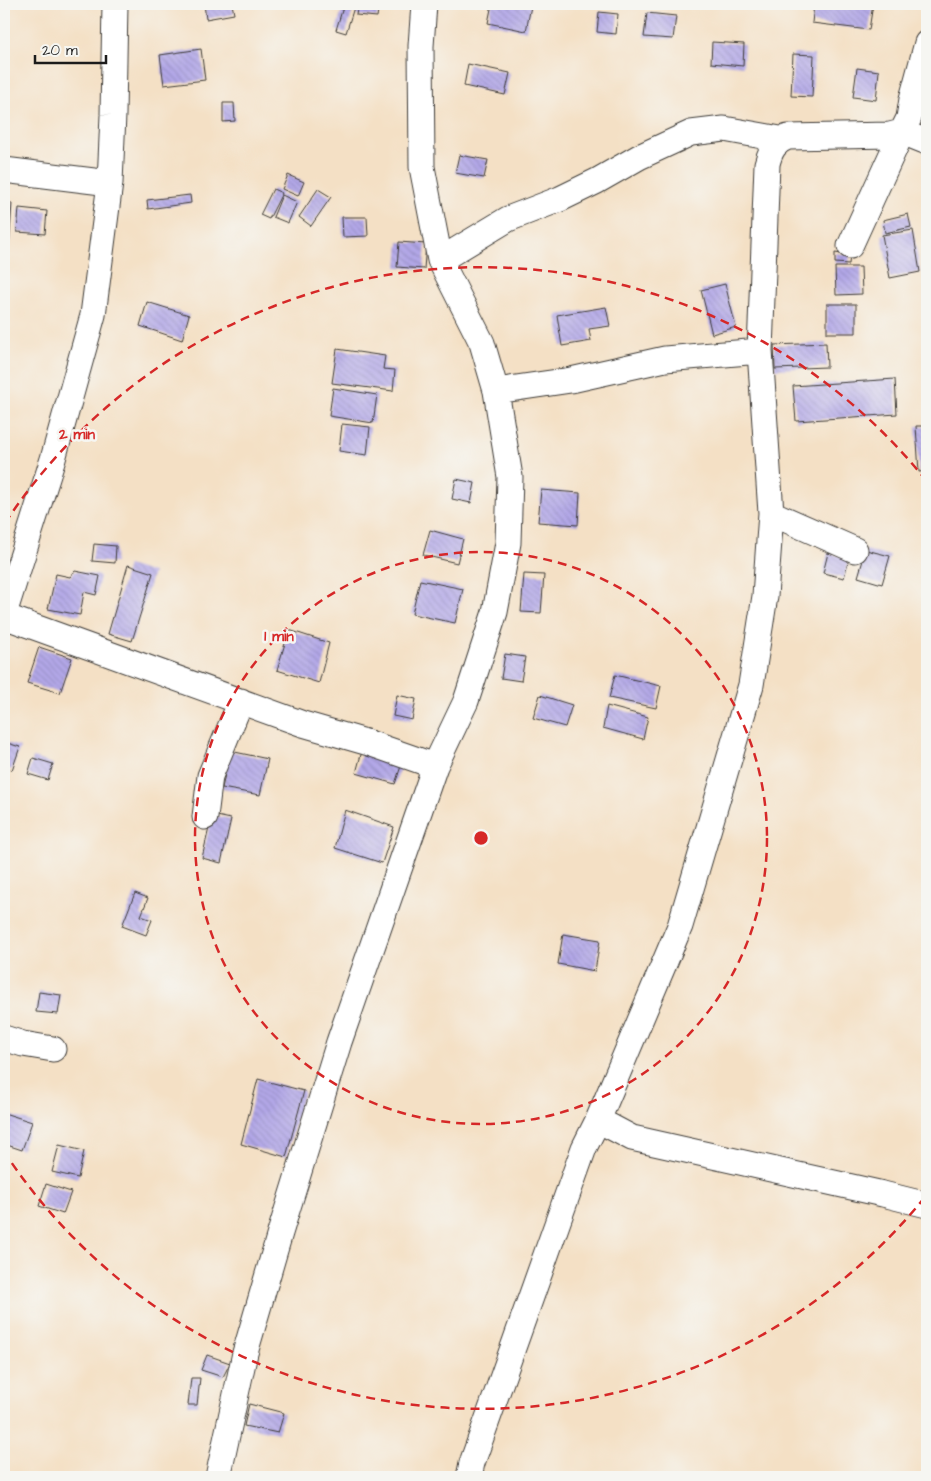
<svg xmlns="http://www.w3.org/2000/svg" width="931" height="1481" viewBox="0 0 931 1481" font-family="'Architects Daughter',sans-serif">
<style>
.building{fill:url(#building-back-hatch)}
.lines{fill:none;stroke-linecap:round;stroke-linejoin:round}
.minor-casing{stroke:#3c3935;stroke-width:27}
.minor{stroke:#fff;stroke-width:25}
.ring{fill:none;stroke:#d62828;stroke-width:2.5;stroke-dasharray:9 6}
.centre{fill:#d62828;stroke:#f6f6f2;stroke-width:2.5}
.ring-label{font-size:15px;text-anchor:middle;font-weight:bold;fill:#d62828;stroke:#f6f6f2;stroke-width:5;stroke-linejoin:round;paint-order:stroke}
</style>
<defs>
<pattern id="building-back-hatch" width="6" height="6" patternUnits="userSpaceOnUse" patternTransform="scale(1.25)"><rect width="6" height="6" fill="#b2a7e7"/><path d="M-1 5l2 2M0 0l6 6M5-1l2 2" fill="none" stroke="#988fc6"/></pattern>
</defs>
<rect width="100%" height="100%" fill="#f6f6f2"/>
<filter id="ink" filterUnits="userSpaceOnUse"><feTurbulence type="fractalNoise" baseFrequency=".02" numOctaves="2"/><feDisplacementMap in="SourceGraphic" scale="10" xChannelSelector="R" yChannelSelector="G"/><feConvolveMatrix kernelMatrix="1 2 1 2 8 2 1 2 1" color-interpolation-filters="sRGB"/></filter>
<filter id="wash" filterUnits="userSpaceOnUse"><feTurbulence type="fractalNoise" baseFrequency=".0096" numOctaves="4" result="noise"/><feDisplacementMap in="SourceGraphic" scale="20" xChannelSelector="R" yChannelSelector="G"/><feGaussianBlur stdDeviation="1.12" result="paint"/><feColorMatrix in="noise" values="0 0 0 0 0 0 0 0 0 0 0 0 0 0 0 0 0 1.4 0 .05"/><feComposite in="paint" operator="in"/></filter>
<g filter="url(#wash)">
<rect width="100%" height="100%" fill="#f4e0c5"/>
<g id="blocks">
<!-- building -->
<path class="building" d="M164 4H185V6L164 7Z
M204 4H232L234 14 206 19Z
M344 4H355L346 33 336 30Z
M358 4H379L377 17 356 15Z
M492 4H520L531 6 526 31 488 23Z
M814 4H873L869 30 812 23Z
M599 12 618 14 616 34 597 32Z
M647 13 676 16 673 39 644 37Z
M712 42 744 44 743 66 711 63Z
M201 49 205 80 164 85 160 55Z
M793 54 814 55 812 97 791 96Z
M468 64 510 73 505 95 464 86Z
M857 68 879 71 876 100 853 97Z
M223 103H234L235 121 223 122Z
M459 155 488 160 484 178 455 173Z
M288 175 304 182 298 196 282 189Z
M273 189 282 193 269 219 260 215Z
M318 189 331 197 311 226 299 217Z
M190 195 191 203 148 209 147 200Z
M282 195 297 202 288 223 273 217Z
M4 203H12L9 248 4 247Z
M19 208 47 211 45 234 17 232Z
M908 214 911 227 885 233 883 220Z
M342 217H367L368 236 343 237Z
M913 230 920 272 890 278 882 235Z
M399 242 426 244 424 269 397 267Z
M835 253 850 255 849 264 835 263Z
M835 267H861L862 294 836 295Z
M725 284 736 327 712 334 701 290Z
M147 302 189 315 182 340 140 326Z
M827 304H856V333H827Z
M606 307 610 326 589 329 591 341 562 346 557 315Z
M826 343 827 367 775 369 774 345Z
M337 349 385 356 383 369 395 370 393 391 332 383Z
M895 379 897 414 796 421 793 386Z
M333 388 377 395 373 423 329 416Z
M342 424 370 427 367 455 339 451Z
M916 426H927V471L919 472Z
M456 479 475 483 471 503 452 499Z
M541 490 580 493 578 525 538 522Z
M430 530 463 539 457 563 423 555Z
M94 544 116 546 115 563 92 561Z
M866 550 890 556 882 584 858 577Z
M828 553 849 558 844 578 823 573Z
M128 565 153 573 132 641 108 634Z
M75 571 100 576 96 595 84 592 80 615 48 609 56 574 70 577Z
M524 574 544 575 541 613 521 612Z
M420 580 463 589 455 623 412 614Z
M289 630 329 643 319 683 277 670Z
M39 647 72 658 60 693 27 683Z
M505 654 525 657 521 681 501 678Z
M615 675 661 686 656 708 609 698Z
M397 695 416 699 412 720 393 716Z
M540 695 572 705 565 727 533 718Z
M607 706 648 717 643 739 603 728Z
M4 742 20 747 12 770 4 767Z
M230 751 268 759 260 795 222 788Z
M362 751 402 763 395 784 356 773Z
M33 758 53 764 48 780 28 774Z
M345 810 394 827 382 863 335 848Z
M212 815 231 819 221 863 202 858Z
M135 893 148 898 141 916 152 920 146 935 122 926Z
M563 934 600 940 595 971 558 964Z
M39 992 61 995 58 1014 36 1012Z
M258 1079 304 1091 286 1157 241 1144Z
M4 1113 32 1122 22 1150 4 1144Z
M59 1145 84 1151 78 1178 52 1172Z
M46 1184 71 1192 63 1214 39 1206Z
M207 1355 230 1363 223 1377 201 1370Z
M191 1378H200L197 1405H188Z
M249 1404 284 1413 278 1433 244 1426Z"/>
</g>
</g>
<g filter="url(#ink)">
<use href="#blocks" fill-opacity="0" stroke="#3c3935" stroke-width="1"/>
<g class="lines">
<defs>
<path id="minor" d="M927 43 912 99 909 118 902 132 890 135 788 137C775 141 770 151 767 164L760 351 771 513 765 596 751 685 680 926 598 1120 632 1138 883 1194 927 1205
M4 170 110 183
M850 246 902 132 927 142
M440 260 508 219 560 199 597 181 639 157 691 133 724 129 780 139
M496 391 571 380 665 359 760 351
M771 513 855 550
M4 614 53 459 93 315 110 183 113 115 115 4
M4 616 303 724 369 743 435 766
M205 817 210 776 241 701
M4 1038 23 1044 53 1049
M218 1477 245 1353 280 1233 339 1042 435 766 466 701 495 612 508 543 510 477 496 391 482 343 440 260 422 167 421 46 424 4
M469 1477 472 1463 584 1148 598 1120"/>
</defs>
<!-- minor casing -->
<use href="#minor" class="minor-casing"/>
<!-- minor -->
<use href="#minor" class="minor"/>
</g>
</g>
<!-- distance rings -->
<g class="ring">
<circle cx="481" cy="838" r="286"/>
<path d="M925 1197A571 571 0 0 1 5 1153M5 523A571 571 0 0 1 925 479"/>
</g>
<circle cx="481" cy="838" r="8" class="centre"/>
<g class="ring-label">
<text x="77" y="439">2 min</text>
<text x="279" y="641">1 min</text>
</g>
<!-- margin -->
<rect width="931" height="1481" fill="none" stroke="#f6f6f2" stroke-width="20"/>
<!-- scale -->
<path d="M35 55v8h71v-8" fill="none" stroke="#1c1c1c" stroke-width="2.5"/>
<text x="42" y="55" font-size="15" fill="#1c1c1c" stroke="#f6f6f2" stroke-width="4" paint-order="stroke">20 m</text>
</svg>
